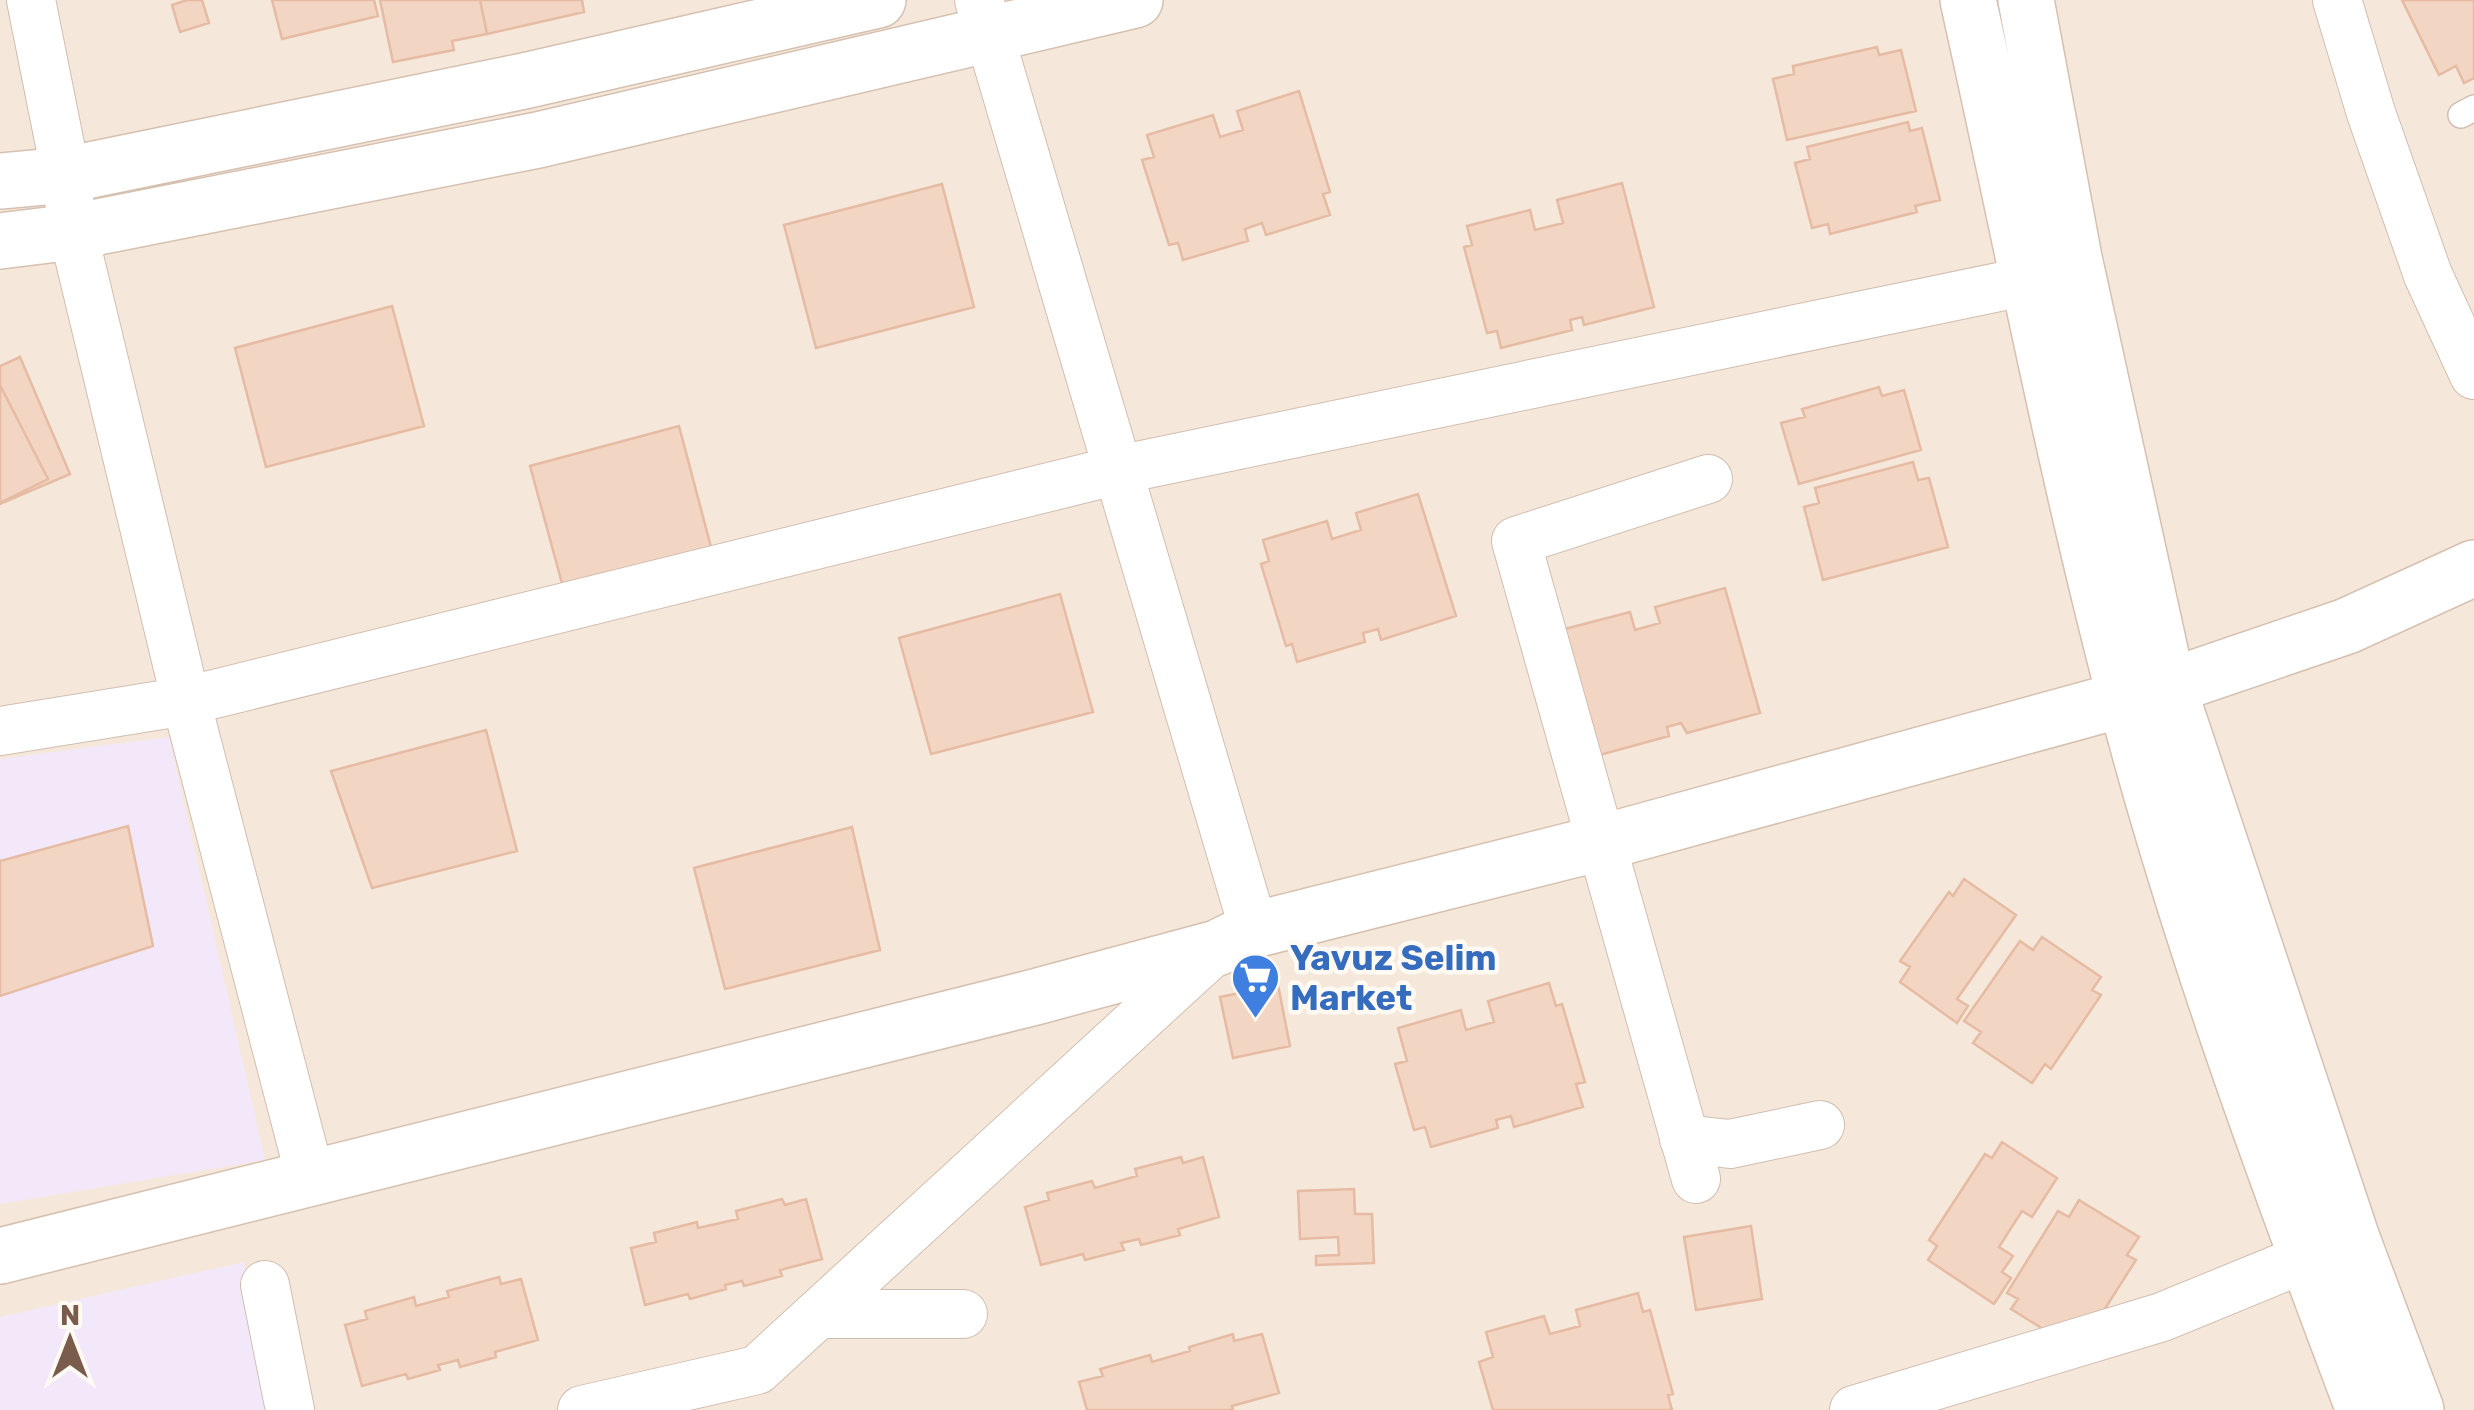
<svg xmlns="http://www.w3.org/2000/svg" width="2474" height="1410" viewBox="0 0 2474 1410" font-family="Rubik,sans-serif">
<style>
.residential{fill:#f5e8da}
.education{fill:#f3e8fa}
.building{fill:#f3d5c3;stroke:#e6bba3;stroke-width:2.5}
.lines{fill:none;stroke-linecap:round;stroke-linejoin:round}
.lane-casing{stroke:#d1beb0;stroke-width:28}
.street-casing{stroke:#d1beb0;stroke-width:50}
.secondary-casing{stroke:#d6c0b0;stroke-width:58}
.lane{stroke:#fff;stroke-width:25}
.street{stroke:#fff;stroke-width:48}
.secondary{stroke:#fff;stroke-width:55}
.labels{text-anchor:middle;stroke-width:9;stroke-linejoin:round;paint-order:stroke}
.shop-label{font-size:35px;font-weight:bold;fill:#366cbe;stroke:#fffaf3;text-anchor:start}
</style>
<rect width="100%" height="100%" fill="#fdf6ec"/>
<!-- residential -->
<path class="residential" d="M0 0H2474V1410H0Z"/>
<!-- education -->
<path class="education" d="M169 737 265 1160 0 1204V759Z
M244 1262 273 1410H0V1317Z"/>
<!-- building -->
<path class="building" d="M187 0H202L209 23 180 32 172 5Z
M272 0H374L378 16 282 39Z
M380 0H480L487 34 452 41 454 50 393 62Z
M480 0H582L584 12 487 34Z
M2402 0H2474V78L2464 83 2456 66 2439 75Z
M1877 47 1879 55 1901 50 1916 111 1787 140 1773 79 1794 74 1793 66Z
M1299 91 1330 192 1323 194 1330 215 1266 235 1262 223 1245 229 1248 241 1183 260 1178 243 1169 245 1142 160 1154 157 1147 135 1213 115 1220 137 1243 130 1237 111Z
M1908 122 1910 131 1922 128 1940 200 1915 206 1917 212 1830 234 1828 224 1812 228 1795 163 1810 159 1807 147Z
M1622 183 1654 307 1584 325 1582 317 1570 320 1572 330 1501 348 1497 331 1487 333 1464 247 1472 245 1467 226 1530 210 1535 230 1563 223 1557 200Z
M942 184 974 307 816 348 784 225Z
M392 306 424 426 266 467 235 348Z
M20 357 70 474 0 504V366Z
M0 385 48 479 0 503Z
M1879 387 1882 396 1904 390 1921 450 1799 484 1781 423 1805 417 1802 409Z
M679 426 711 547 563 587 530 466Z
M1913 462 1918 480 1929 478 1948 547 1823 580 1804 507 1819 503 1815 488Z
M1418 494 1456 616 1381 640 1378 629 1363 633 1365 642 1297 662 1292 644 1286 646 1261 564 1269 561 1263 540 1327 521 1332 539 1361 530 1356 513Z
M1725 588 1760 713 1687 733 1681 723 1667 727 1669 736 1596 756 1565 629 1630 612 1635 630 1660 623 1655 607Z
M1060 594 1093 712 931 754 899 638Z
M486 730 517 851 372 888 331 771Z
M128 826 153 946 0 996V861Z
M852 827 880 950 725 989 694 868Z
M1964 879 2016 915 1957 999 1968 1006 1957 1023 1900 982 1910 967 1900 961 1949 892 1953 896Z
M2042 937 2101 977 2092 990 2101 995 2051 1069 2045 1064 2032 1083 1973 1043 1981 1032 1964 1021 2020 941 2033 950Z
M1549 983 1556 1006 1562 1004 1585 1082 1576 1084 1583 1107 1514 1127 1511 1116 1496 1120 1498 1128 1431 1147 1425 1127 1414 1130 1395 1064 1407 1061 1398 1028 1461 1010 1466 1030 1494 1022 1488 1001Z
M1278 985 1290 1046 1233 1058 1220 997Z
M2002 1142 2057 1178 2032 1217 2022 1211 1999 1247 2013 1256 2002 1272 2011 1278 1994 1304 1928 1260 1937 1246 1929 1240 1985 1154 1992 1158Z
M1181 1157 1183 1163 1203 1157 1219 1217 1178 1229 1180 1235 1141 1245 1139 1239 1121 1243 1124 1250 1085 1260 1083 1254 1041 1265 1025 1207 1049 1200 1047 1193 1092 1181 1095 1188 1137 1176 1135 1169Z
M1354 1189 1355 1214H1372L1374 1263 1316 1265V1256L1339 1255 1338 1237 1300 1239 1298 1191Z
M782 1199 785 1205 806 1199 822 1259 780 1270 782 1276 744 1286 742 1281 725 1285 726 1289 690 1299 688 1294 645 1305 631 1248 656 1242 654 1233 697 1222 698 1228 738 1219 736 1211Z
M2079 1200 2139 1237 2127 1255 2136 1260 2092 1329 2067 1344 2011 1309 2018 1299 2007 1293 2058 1211 2069 1217Z
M1751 1226 1762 1299 1696 1310 1684 1237Z
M499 1277 501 1284 521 1279 538 1340 495 1352 496 1357 460 1367 458 1360 438 1365 440 1370 408 1379 406 1374 362 1386 345 1325 367 1319 365 1311 414 1297 416 1306 449 1297 447 1291Z
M1638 1293 1643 1312 1650 1310 1673 1394 1668 1395 1672 1410H1493L1479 1362 1493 1357 1486 1332 1544 1316 1550 1334 1580 1326 1576 1310Z
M1233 1334 1234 1341 1262 1334 1279 1393 1232 1406 1233 1410H1087L1079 1382 1103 1376 1100 1369 1150 1355 1152 1362 1190 1351 1189 1347Z"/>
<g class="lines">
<defs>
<path id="lane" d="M2461 115 2474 108"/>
<path id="street" d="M31 0 66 175 73 232 186 701 310 1176
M979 0 1254 930
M2337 0 2371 113 2428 275 2474 375
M0 731 186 701 1118 470 2066 273
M1684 1139 1730 1144 1820 1125
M1696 1179 1516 541 1708 479
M265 1285 290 1410
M818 1314H963
M582 1410 757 1370 1217 948
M1854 1410 2162 1317 2340 1244"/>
<path id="secondary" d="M1968 0C2020 233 2065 469 2126 701 2189 942 2276 1177 2364 1410
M2026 0 2074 258 2168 687 2352 1239 2416 1410
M0 181 66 175 524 81 878 0
M0 241 73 232 538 140 1135 0
M0 1256 1035 997 1217 948 1254 930 1600 843 2168 687 2347 626 2474 568"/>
</defs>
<!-- lane casing -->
<use href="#lane" class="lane-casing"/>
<!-- street casing -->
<use href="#street" class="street-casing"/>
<!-- secondary casing -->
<use href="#secondary" class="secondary-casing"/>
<!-- lane -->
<use href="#lane" class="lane"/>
<!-- street -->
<use href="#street" class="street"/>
<!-- secondary -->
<use href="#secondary" class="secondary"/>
</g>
<!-- icons -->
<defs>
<symbol id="supermarket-pin" viewBox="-11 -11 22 30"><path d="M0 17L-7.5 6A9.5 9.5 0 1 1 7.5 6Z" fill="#3f7fe0" stroke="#fffaf3"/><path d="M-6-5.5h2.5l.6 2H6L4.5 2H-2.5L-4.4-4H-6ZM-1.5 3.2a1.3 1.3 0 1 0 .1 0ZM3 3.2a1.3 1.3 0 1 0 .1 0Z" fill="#fff"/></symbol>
</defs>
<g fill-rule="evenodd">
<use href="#supermarket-pin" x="1228" y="950" width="55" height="75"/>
</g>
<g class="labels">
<!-- shop labels -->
<g class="shop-label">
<text x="1290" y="970">Yavuz Selim<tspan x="1290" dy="40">Market</tspan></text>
</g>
</g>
<!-- north arrow -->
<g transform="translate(70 1340)" stroke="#fffaf3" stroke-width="8" paint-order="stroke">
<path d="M0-8L18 38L0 25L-18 38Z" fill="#7a5c4d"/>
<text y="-15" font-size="28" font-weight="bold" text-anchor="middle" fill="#7a5c4d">N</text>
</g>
</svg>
